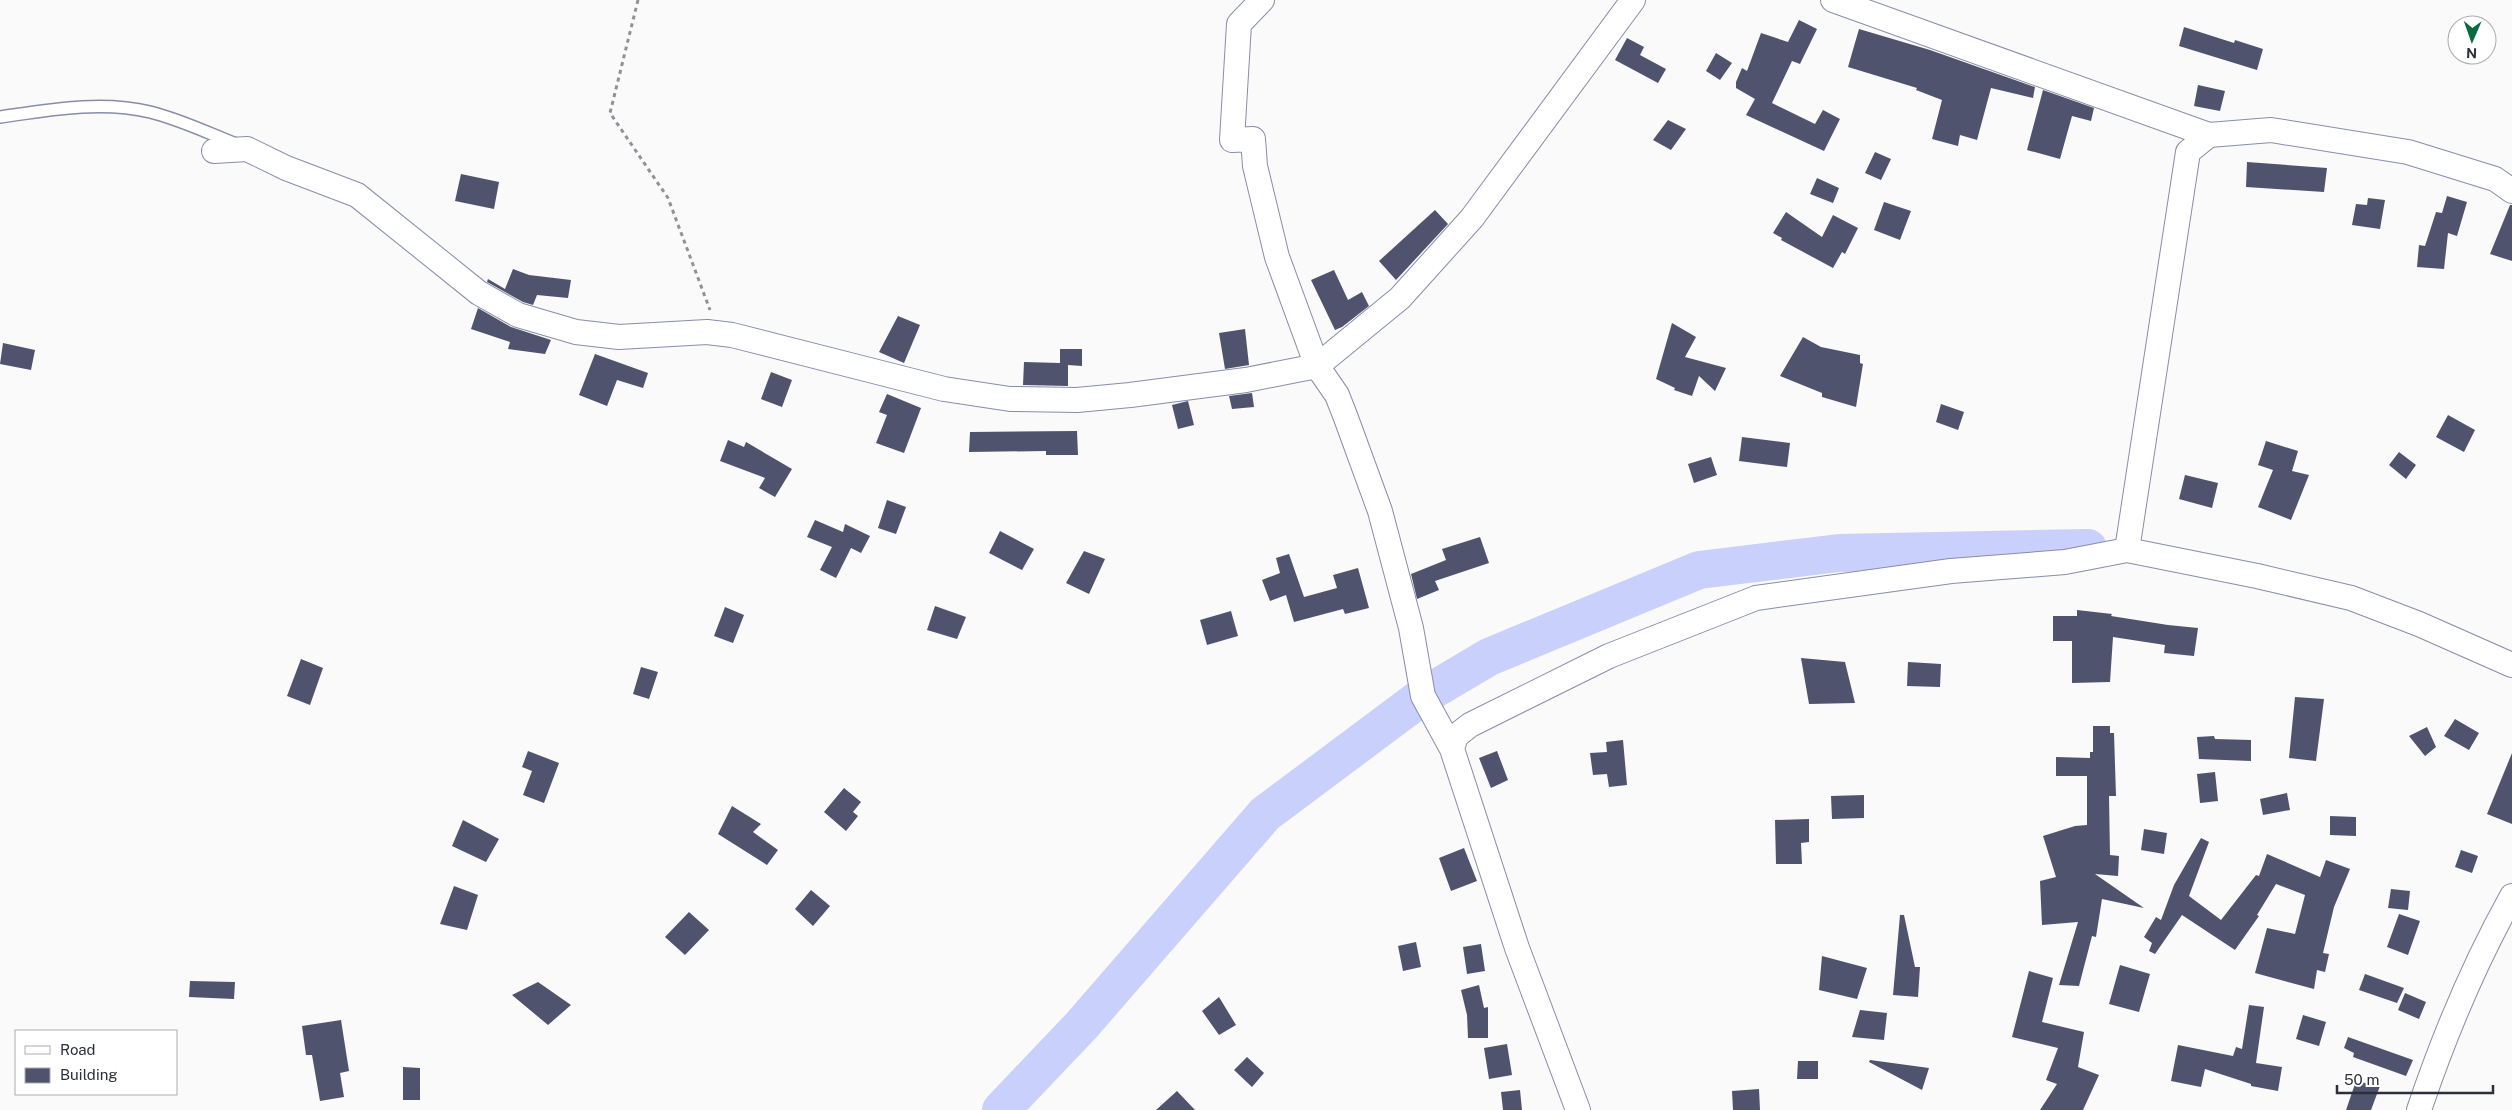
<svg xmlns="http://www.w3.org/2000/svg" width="2512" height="1110" viewBox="0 0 2512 1110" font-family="'Public Sans',sans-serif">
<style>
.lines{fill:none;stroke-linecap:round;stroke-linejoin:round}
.river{stroke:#c9d0fb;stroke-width:38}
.building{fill:#4f536e}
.lane-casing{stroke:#888daa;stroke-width:14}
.street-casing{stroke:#888daa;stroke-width:26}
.path{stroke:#919299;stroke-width:3;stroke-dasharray:4 4;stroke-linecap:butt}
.lane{stroke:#fff;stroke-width:11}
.street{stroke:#fff;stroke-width:24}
</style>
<rect width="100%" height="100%" fill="#fafafa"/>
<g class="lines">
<!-- river -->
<path class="river" d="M1001 1110 1081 1026 1265 814 1423 696 1489 657 1699 570 1839 553 2088 548"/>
</g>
<!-- building -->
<path class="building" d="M1799 20 1817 29 1800 64 1792 61 1772 103 1815 124 1823 110 1840 119 1824 151 1746 115 1755 99 1736 88V82L1742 68 1747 71 1761 33 1788 42Z
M2184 27 2234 43 2235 40 2263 49 2257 70 2179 46Z
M1859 29 1930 50 2035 87 2033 98 1991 88 1977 140 1960 135 1958 146 1932 139 1942 100 1916 90 1917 88 1848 67Z
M1627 38 1644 47 1640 55 1666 69 1658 83 1615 60Z
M1716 53 1732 63 1720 80 1706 71Z
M2198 85 2225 91 2220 111 2194 106Z
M2043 90 2094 108 2091 121 2072 116 2060 159 2027 150Z
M1668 120 1686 129 1671 150 1653 140Z
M1875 152 1891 159 1881 180 1865 173Z
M2247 162 2327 168 2324 192 2246 187Z
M461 174 499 182 494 209 455 201Z
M1817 178 1839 188 1833 203 1810 194Z
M2447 196 2467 202 2457 236 2448 233 2444 269 2417 267 2419 245 2425 246 2436 212 2442 213Z
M2368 198 2385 200 2380 229 2352 225 2356 204 2367 205Z
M1884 202 1911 211 1900 240 1874 230Z
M2510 205H2512V261L2490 254Z
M1435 210 1448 224 1396 280 1379 261Z
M1786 212 1822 237 1833 215 1858 228 1845 254 1842 252 1833 268 1781 240 1782 238 1773 233Z
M513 269 529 275 571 280 568 298 537 295 533 305 523 302 487 282 488 279 505 289Z
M1334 270 1348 300 1362 292 1369 306 1342 327 1335 330 1311 280Z
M478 308 511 327 551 340 545 354 508 349 510 342 471 329Z
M898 316 920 325 904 363 879 352Z
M1672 323 1696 337 1685 357 1726 368 1715 391 1699 376 1692 396 1674 390 1675 388 1656 379Z
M1245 329 1249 365 1225 369 1219 333Z
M1803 337 1821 347 1860 355V363L1863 364 1856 407 1822 397V393L1780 376Z
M3 343 35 350 31 370 0 364Z
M1060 349H1082V366L1068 365V386L1023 385 1024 362 1060 363Z
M595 354 648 373 643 388 617 380 607 406 579 395Z
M771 372 792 380 782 407 761 399Z
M1252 393 1254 407 1232 409 1229 396Z
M887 394 921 408 904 453 876 443 887 415 879 412Z
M1188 401 1194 425 1178 429 1172 405Z
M1941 404 1964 412 1958 430 1936 422Z
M2448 415 2475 430 2464 452 2436 437Z
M1077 431 1078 455H1046V451L969 452 970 432Z
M1742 437 1790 443 1787 467 1739 461Z
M728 440 744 447 746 442 792 469 775 497 759 488 765 478 720 461Z
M2266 441 2298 451 2292 471 2309 475 2291 520 2258 507 2273 470 2258 465Z
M2399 452 2416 465 2406 479 2389 465Z
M1711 457 1717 475 1694 483 1688 464Z
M2185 475 2218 483 2212 508 2179 499Z
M887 500 906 507 896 534 878 528Z
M815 520 843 532 845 524 870 536 861 553 851 548 836 578 820 570 832 547 807 537Z
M1000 531 1034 549 1022 570 989 553Z
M1480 537 1489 563 1435 581 1439 590 1417 599 1411 574 1446 560 1442 549Z
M1084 551 1105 559 1089 594 1066 583Z
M1289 554 1304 597 1337 588 1333 575 1358 568 1369 608 1345 614 1343 609 1294 622 1286 595 1270 601 1262 580 1280 573 1276 558Z
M935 606 966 617 957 639 927 630Z
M725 607 744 615 733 643 714 636Z
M2077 610 2112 614 2111 616 2168 625 2198 628 2194 656 2164 653 2165 645 2113 637 2110 682 2072 683V641H2053V616H2077Z
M1231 611 1238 636 1207 645 1200 620Z
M1801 658 1845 662 1855 703 1809 704Z
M301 659 323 668 310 705 287 696Z
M1908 662 1941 664 1940 687 1907 686Z
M641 667 658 672 649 699 633 694Z
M2295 697 2324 699 2316 761 2289 758Z
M2455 719 2479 733 2469 750 2444 736Z
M2093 726H2110V733H2114L2116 796H2109L2110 855 2119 856 2118 876 2095 874 2144 908 2102 899 2096 937 2092 936 2079 986 2059 985 2078 922 2042 925 2040 881 2056 877 2043 836 2075 826 2087 825V776H2056V757L2090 758V752H2093Z
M2427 727 2436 747 2425 756 2409 736Z
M2214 736 2215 739 2251 740V761L2199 759 2197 737Z
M1623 740 1627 785 1609 787 1607 774 1593 775 1590 753 1607 752 1606 742Z
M528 751 559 763 544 803 523 795 532 771 522 767Z
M1497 751 1508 780 1491 788 1479 758Z
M2512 753V824L2487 814Z
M2215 772 2218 801 2200 803 2197 774Z
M844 788 861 802 853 812 858 816 846 831 824 812Z
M2287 793 2290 810 2263 815 2260 799Z
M1864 795V818L1832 819 1831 796Z
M732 806 761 824 753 832 778 850 767 865 718 834Z
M2330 816 2356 817V836L2330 835Z
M1809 819V842L1801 843 1802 864H1776L1775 820Z
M463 820 499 839 486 862 452 846Z
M2144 829 2167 833 2164 854 2141 850Z
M2201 838 2209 842 2189 896 2221 920 2256 875 2259 876 2267 854 2320 877 2326 860 2350 869 2334 907 2323 953 2329 954 2325 972 2317 970 2314 989 2255 973 2267 928 2295 934 2305 895 2276 884 2257 915 2259 916 2235 950 2182 915 2155 954 2149 951 2152 943 2144 937 2156 917 2161 920 2174 885Z
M1464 848 1477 881 1451 891 1439 858Z
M2461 850 2478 856 2472 873 2455 867Z
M454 886 478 895 467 930 440 924Z
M2391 889 2410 891 2408 910 2388 908Z
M811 890 830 906 813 926 795 909Z
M689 912 709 930 685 955 665 937Z
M2399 914 2420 921 2408 955 2387 947Z
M1900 915H1904L1915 967H1920L1918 997 1893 995Z
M1416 942 1421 967 1403 971 1398 946Z
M1481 944 1485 971 1467 974 1463 947Z
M1822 956 1867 968 1857 999 1819 990Z
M2120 965 2150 974 2139 1012 2109 1004Z
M2029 971 2053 978 2042 1022 2084 1032 2078 1067 2099 1075 2083 1110H2040L2057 1084 2046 1080 2058 1048 2012 1037Z
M2365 974 2404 988 2397 1003 2359 990Z
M190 981 235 982 234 999 189 997Z
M538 982 571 1005 548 1025 512 995Z
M1479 985 1484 1008 1488 1007V1038H1468L1467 1015 1461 990Z
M2405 993 2426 1002 2419 1019 2398 1010Z
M1219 997 1236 1025 1219 1035 1202 1011Z
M2249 1005 2264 1007 2256 1063 2282 1067 2278 1091 2251 1086V1084L2205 1069 2201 1087 2171 1081 2178 1045 2233 1056 2236 1047 2242 1049Z
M1860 1010 1887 1013 1884 1040 1852 1037Z
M2303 1015 2326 1022 2319 1046 2296 1039Z
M341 1020 349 1071 340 1073 344 1097 320 1101 312 1055H306L302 1026Z
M2348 1037 2413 1060 2406 1076 2353 1057 2354 1053 2344 1048Z
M1507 1044 1512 1075 1489 1079 1484 1048Z
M1247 1057 1264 1073 1252 1087 1234 1070Z
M1870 1060 1929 1068 1922 1090 1869 1062Z
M1798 1061H1818V1079H1797Z
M403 1067 420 1068V1100H403Z
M2356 1081 2380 1086 2371 1110H2346Z
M1759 1089 1760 1110H1733L1732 1091Z
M1520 1090 1522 1110H1503L1501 1092Z
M1177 1091 1195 1110H1156Z"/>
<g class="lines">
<defs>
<path id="lane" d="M0 117C48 110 101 100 150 112 179 119 208 133 236 144"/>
<path id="street" d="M1262 0 1239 24 1232 140 1253 139 1255 166 1277 257 1317 366 1337 395 1346 418 1380 511 1411 628 1423 696 1452 749
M1833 0 2209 135
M214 151 247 149 286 168 357 195 479 293 518 315 576 332 619 337 707 332 732 335 944 389 1010 399 1077 400 1130 395 1246 380 1317 366 1400 298 1472 218 1633 0
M2127 550 2188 152 2209 135 2271 130 2408 152 2495 179 2512 191
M1578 1110 1517 948 1452 749 1456 736 1470 725 1609 656 1756 598 1951 571 2065 562 2127 550 2257 576 2351 598 2419 624 2512 665
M2419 1110C2444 1036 2474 964 2512 896"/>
</defs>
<!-- lane casing -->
<use href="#lane" class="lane-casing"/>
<!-- street casing -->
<use href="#street" class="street-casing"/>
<!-- path -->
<path class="path" d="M638 0 610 113 668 198 710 310"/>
<!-- lane -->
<use href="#lane" class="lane"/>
<!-- street -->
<use href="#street" class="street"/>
</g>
<!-- legend -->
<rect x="15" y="1030" width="162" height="65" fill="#ffffff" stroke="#abacb1"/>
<rect x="25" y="1046" width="25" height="8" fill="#ffffff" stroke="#abacb1"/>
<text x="60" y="1055" font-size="15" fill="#2d2f3b">Road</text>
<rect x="25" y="1068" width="25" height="15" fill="#4f536e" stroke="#abacb1"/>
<text x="60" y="1080" font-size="15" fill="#2d2f3b">Building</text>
<!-- north arrow -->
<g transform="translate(2472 40) rotate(182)"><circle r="24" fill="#ffffff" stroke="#abacb1"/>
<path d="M0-4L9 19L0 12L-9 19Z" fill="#0b6b3f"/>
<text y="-8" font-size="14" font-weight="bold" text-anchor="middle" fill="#2d2f3b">N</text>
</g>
<!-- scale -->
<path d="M2337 1085v8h156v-8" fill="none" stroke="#2d2f3b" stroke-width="2.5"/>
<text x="2344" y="1085" font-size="15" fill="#2d2f3b" stroke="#ffffff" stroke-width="4" paint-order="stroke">50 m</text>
</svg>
